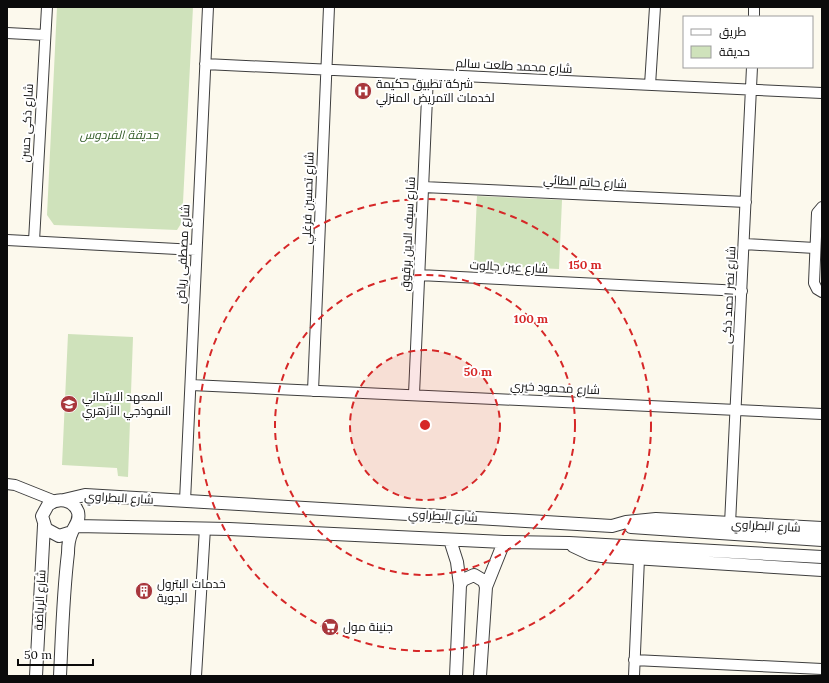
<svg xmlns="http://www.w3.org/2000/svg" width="829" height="683" viewBox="0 0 829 683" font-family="Lora,Cairo,serif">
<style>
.green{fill:#cfe2bb}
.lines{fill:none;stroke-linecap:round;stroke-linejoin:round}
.minor-casing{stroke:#3e3e3e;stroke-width:12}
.tertiary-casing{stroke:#3e3e3e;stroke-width:14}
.minor{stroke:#fff;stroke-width:10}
.tertiary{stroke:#fff;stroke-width:12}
.ring{fill:none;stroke:#d62828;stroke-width:2;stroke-dasharray:7 5}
.labels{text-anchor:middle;stroke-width:4;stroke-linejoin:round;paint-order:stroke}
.street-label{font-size:12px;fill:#0b0b0b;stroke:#fff}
.poi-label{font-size:12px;fill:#0b0b0b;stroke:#fff;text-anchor:start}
.park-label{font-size:12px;font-style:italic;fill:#305a25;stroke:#fff}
.centre{fill:#d62828;stroke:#fff;stroke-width:2}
.ring-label{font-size:12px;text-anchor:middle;font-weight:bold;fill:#d62828;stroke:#fff;stroke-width:4;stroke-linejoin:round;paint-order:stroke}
</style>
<rect width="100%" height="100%" fill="#fcf9ed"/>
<!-- green -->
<path class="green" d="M57 7H193L182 222 177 230 54 225 47 215Z
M477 196 562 200 559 269 474 265Z
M68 334 133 337 128 477 118 476 117 468 62 465Z"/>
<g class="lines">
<defs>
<path id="minor" d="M754 17V7
M7 33 45 35
M205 64 822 93
M650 85 655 7
M423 187 746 202
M822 207 817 213 814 283 817 289 822 292
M7 240 196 250
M34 241 47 7
M744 244 815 248
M419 275 742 291
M191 385 822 414
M313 391 329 7
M414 394 428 75
M7 484 15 485 55 501
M185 501 208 7
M730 524 752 67
M634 660 822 669
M196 676 205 528
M634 676 639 558"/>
<path id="tertiary" d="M64 500 85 495 612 526 626 522 656 519 822 528
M76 526 229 529 504 542 569 543 822 557
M631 527 822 540
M450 540 457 562 460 585 456 676
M573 546 590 554 602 556 822 570
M460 585 463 580 474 575 484 581 486 587
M36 676 44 525
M60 676C62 635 63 594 68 553 68 547 69 538 72 532 75 525 80 521 78 512 73 499 58 497 48 505L42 516 46 529 59 536 72 532
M480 676 486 587 504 542"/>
</defs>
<!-- minor casing -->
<use href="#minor" class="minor-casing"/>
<!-- tertiary casing -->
<use href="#tertiary" class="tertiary-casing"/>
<!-- minor -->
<use href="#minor" class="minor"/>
<!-- tertiary -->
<use href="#tertiary" class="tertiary"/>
</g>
<!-- distance rings -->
<circle cx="425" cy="425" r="75" fill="#d62828" fill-opacity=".12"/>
<g class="ring">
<circle cx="425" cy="425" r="75"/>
<circle cx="425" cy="425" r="150"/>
<circle cx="425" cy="425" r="226"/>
</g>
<!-- icons -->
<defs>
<symbol id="hospital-disc" viewBox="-11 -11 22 22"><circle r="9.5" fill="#a8373c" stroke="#fff"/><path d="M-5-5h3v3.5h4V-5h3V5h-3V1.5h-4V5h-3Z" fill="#fff"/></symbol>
<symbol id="school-disc" viewBox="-11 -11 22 22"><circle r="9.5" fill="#a8373c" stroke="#fff"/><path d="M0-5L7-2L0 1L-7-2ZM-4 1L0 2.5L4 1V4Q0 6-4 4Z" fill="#fff"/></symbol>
<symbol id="building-disc" viewBox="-11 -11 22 22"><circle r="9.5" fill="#a8373c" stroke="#fff"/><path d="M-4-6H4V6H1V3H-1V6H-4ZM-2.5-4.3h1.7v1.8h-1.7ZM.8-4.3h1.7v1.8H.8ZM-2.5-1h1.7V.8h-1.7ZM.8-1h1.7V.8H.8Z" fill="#fff"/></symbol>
<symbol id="supermarket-disc" viewBox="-11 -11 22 22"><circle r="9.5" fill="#a8373c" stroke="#fff"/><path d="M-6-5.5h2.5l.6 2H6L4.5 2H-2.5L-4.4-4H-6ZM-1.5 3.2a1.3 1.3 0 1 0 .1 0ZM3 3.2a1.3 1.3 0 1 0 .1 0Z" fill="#fff"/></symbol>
</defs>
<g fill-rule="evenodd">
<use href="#hospital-disc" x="353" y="81" width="20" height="20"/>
<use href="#school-disc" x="59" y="394" width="20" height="20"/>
<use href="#building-disc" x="134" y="581" width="20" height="20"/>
<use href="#supermarket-disc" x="320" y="617" width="20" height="20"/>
</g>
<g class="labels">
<!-- street labels -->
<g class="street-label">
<text transform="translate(514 66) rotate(3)" y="4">شارع محمد طلعت سالم</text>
<text transform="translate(27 123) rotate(-87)" y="4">شارع ذكى حسن</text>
<text transform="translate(585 182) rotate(3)" y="4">شارع حاتم الطائي</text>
<text transform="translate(308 198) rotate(-88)" y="4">شارع تحسين فرغلي</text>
<text transform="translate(408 234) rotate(-87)" y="4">شارع سيف الدين برقوق</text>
<text transform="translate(183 254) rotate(-87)" y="4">شارع مصطفى رياض</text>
<text transform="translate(509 267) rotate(3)" y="4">شارع عين جالوت</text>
<text transform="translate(729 295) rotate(-87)" y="4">شارع نصر احمد ذكى</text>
<text transform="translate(555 388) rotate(3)" y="4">شارع محمود خيري</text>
<text transform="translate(119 498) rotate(3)" y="4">شارع البطراوي</text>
<text transform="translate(443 516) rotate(3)" y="4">شارع البطراوي</text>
<text transform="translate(766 526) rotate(3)" y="4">شارع البطراوي</text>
<text transform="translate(40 600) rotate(-87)" y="4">شارع الرياضة</text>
</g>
<!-- poi labels -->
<g class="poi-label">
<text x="376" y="88">شركة تطبيق حكيمة<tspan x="376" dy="14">لخدمات التمريض المنزلي</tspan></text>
<text x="82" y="401">المعهد الابتدائي<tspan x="82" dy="14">النموذجي الأزهري</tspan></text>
<text x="157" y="588">خدمات البترول<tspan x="157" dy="14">الجوية</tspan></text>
<text x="343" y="631">جنينة مول</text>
</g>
<!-- park labels -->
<g class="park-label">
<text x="119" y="139">حديقة الفردوس</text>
</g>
</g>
<circle cx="425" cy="425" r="6" class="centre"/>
<g class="ring-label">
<text x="585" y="269">150 m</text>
<text x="531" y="323">100 m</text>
<text x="478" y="376">50 m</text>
</g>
<!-- border -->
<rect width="829" height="683" fill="none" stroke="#0b0b0b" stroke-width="16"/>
<!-- legend -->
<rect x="683" y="16" width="130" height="52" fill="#ffffff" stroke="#9d9d9d"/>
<rect x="691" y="29" width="20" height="6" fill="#ffffff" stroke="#9d9d9d"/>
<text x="719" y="36" font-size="12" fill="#0b0b0b">طريق</text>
<rect x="691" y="46" width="20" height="12" fill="#cfe2bb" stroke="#9d9d9d"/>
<text x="719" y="56" font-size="12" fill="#0b0b0b">حديقة</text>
<!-- scale -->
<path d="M18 659v6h75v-6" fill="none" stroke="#0b0b0b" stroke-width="2"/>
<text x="24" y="659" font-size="12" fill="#0b0b0b" stroke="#ffffff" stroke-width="3" paint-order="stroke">50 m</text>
</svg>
